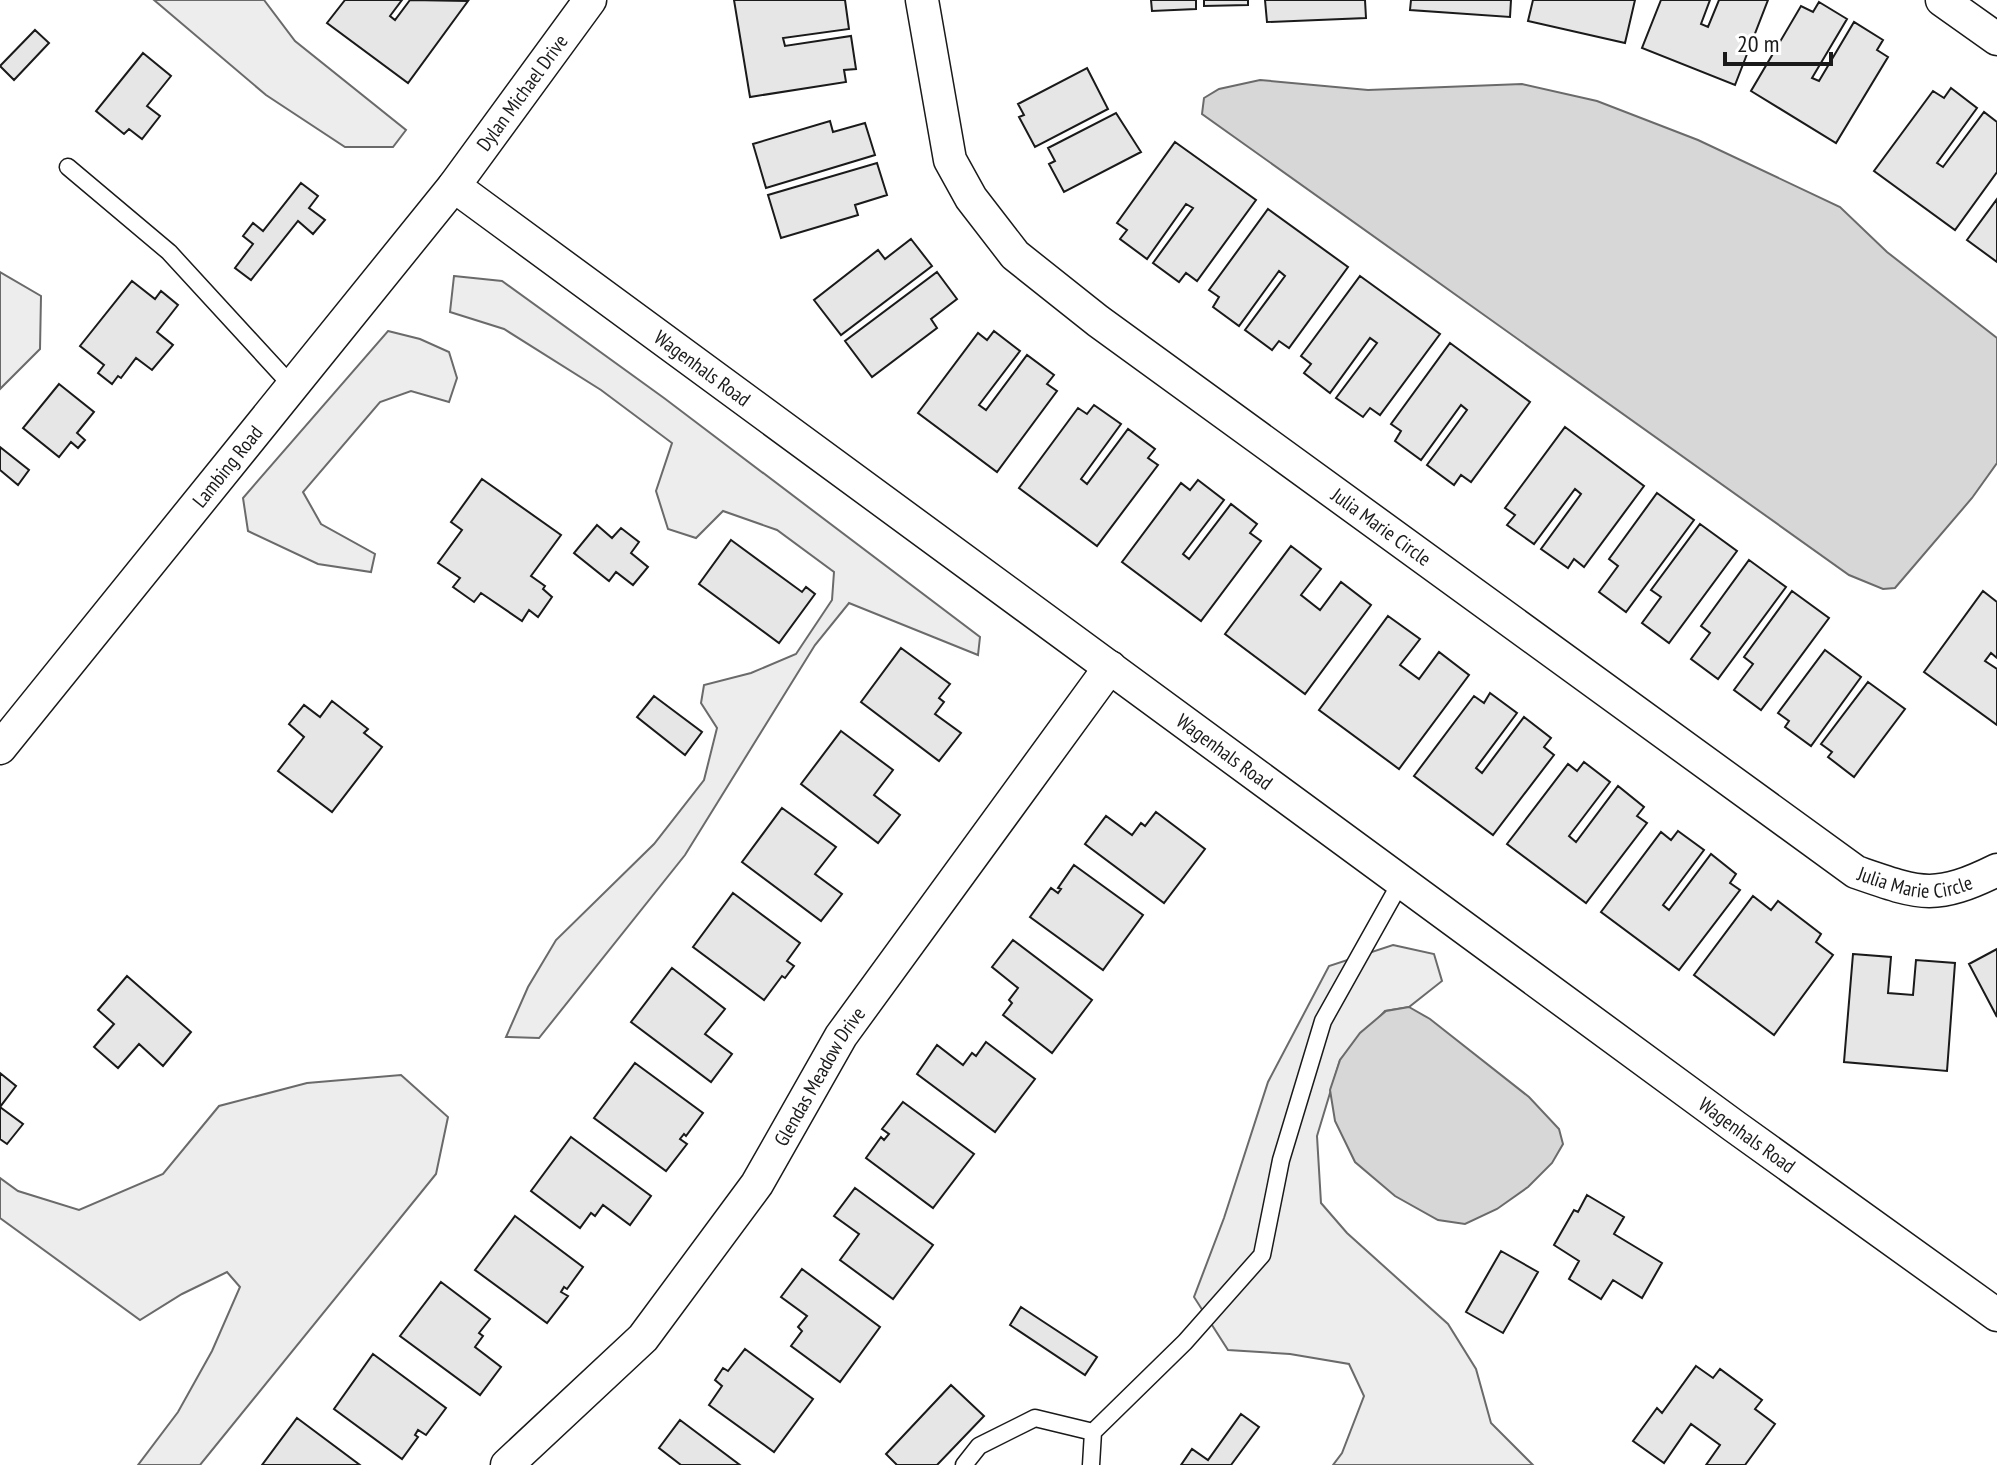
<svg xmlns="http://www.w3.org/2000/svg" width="1997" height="1465" viewBox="0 0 1997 1465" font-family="'PT Sans Narrow',sans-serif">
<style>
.built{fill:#ededed;stroke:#6a6a6a;stroke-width:2}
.water{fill:#d7d7d7;stroke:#6a6a6a;stroke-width:2}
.building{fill:#e6e6e6;stroke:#1a1a1a;stroke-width:2}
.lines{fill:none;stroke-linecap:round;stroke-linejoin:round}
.lane-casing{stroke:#1a1a1a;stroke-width:19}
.street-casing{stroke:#1a1a1a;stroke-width:35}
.lane{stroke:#fff;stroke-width:16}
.street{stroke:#fff;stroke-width:32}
.labels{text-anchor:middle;stroke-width:6;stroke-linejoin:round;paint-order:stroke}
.street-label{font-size:20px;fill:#1a1a1a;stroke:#fff}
</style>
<rect width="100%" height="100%" fill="#fff"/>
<!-- built -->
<path class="built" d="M154 0H264L295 41 406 130 393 147H345L266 95Z
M0 272 41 296 40 349 0 389Z
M454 276 502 281 664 398 980 637 978 655 849 603 815 645 685 855 539 1038 506 1037 528 987 556 940 654 844 704 780 717 728 701 703 704 685 751 673 796 654 832 600 834 572 777 530 723 511 696 538 668 529 656 491 672 443 601 390 504 329 450 312Z
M388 331 420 339 449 352 457 378 449 402 411 391 380 402 303 492 321 524 375 554 371 572 318 564 248 531 243 498Z
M1393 945 1434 954 1442 981 1409 1007 1385 1011 1340 1060 1317 1136 1321 1203 1347 1233 1448 1324 1476 1369 1491 1423 1533 1465H1333L1342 1453 1364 1396 1349 1364 1290 1354 1228 1350 1194 1297 1224 1218 1268 1082 1329 966Z
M401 1075 448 1117 436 1174 200 1465H138L178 1412 212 1351 240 1287 227 1272 182 1294 140 1320 0 1218V1178L18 1191 79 1210 163 1174 219 1106 307 1083Z"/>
<!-- water -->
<path class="water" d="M1260 80 1368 90 1522 84 1597 101 1698 140 1840 207 1887 252 1997 338V463L1972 498 1895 588 1883 589 1849 575 1202 114 1204 98 1219 89Z
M1409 1007 1430 1019 1529 1097 1559 1129 1563 1144 1552 1163 1528 1187 1497 1209 1465 1224 1438 1220 1395 1196 1355 1162 1335 1121 1330 1090 1340 1060 1360 1033 1386 1011Z"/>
<!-- building -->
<path class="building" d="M345 0H402L390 16 395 20 410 0 468 1 408 83 327 23Z
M734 0H845L849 29 783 38 785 46 851 36 856 69 844 70 846 82 750 97Z
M1151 0H1196V9L1152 11Z
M1204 0H1248V5L1204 6Z
M1265 0H1365L1366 18 1267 22Z
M1411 0H1511L1510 17 1410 10Z
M1533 0H1635L1625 43 1528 21Z
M1661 0H1710L1701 24 1708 27 1719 0H1768L1735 85 1642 48Z
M1819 2 1847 19 1812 78 1819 81 1854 22 1883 40 1877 50 1888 57 1836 143 1751 91 1801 6 1813 12Z
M35 30 49 43 14 80 0 66Z
M143 53 171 76 147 106 160 116 142 139 129 129 124 134 96 111Z
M1087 68 1108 109 1035 147 1019 117 1024 115 1018 104Z
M1951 88 1977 108 1937 163 1943 167 1984 112 1997 122V172L1955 230 1874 171 1933 91 1944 98Z
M1116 113 1141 152 1064 192 1049 164 1055 161 1048 148Z
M830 121 833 132 865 123 875 155 766 188 753 144Z
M1175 142 1256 200 1197 281 1186 273 1179 282 1153 263 1193 208 1186 204 1147 259 1120 239 1127 230 1117 223Z
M877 163 887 195 855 205 858 215 781 238 768 195Z
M301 183 318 196 309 208 325 220 313 234 298 221 251 280 235 268 253 244 243 236 253 223 263 231Z
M1997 199V262L1967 240Z
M1268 209 1348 267 1289 348 1279 341 1272 350 1245 330 1285 276 1279 271 1239 326 1213 307 1219 297 1209 290Z
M911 239 932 266 841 335 814 300 878 250 885 259Z
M937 272 957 299 931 319 937 328 872 377 845 341Z
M1360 276 1440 334 1380 415 1370 408 1363 417 1336 398 1377 343 1370 338 1330 393 1304 373 1311 364 1301 356Z
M132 281 155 299 161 291 178 305 157 332 173 345 152 370 136 358 121 378 118 376 112 384 98 373 104 365 80 346Z
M994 331 1020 351 979 405 986 410 1027 355 1054 375 1047 384 1057 391 997 472 918 413 978 333 987 340Z
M1450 343 1530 402 1471 482 1461 475 1454 485 1427 465 1467 410 1461 405 1421 460 1395 441 1401 431 1391 424Z
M59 384 94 412 77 433 85 440 78 448 71 442 59 457 23 428Z
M1094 405 1121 424 1081 479 1087 484 1128 429 1155 449 1148 458 1158 465 1097 546 1019 488 1078 408 1087 414Z
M1565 427 1644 486 1584 567 1574 559 1568 568 1541 549 1581 494 1575 489 1534 544 1507 525 1515 515 1505 508Z
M0 447 29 470 18 485 0 470Z
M482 479 561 535 531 576 545 586 543 589 552 597 538 617 529 610 522 621 481 593 474 602 453 587 460 578 438 563 462 530 451 522Z
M1198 480 1224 500 1183 554 1189 559 1231 504 1257 524 1250 533 1261 541 1201 621 1122 562 1181 483 1190 490Z
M1657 493 1694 520 1626 612 1599 592 1618 566 1609 559Z
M1700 524 1737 551 1669 643 1642 623 1661 597 1651 590Z
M597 525 612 538 621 528 639 542 631 553 648 567 633 585 616 572 609 581 574 553Z
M731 540 802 592 806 587 815 594 779 643 699 584Z
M1291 546 1321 569 1301 595 1320 610 1341 582 1371 605 1305 694 1225 634Z
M1749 560 1786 587 1718 679 1691 659 1710 633 1701 626Z
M1792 591 1829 618 1761 710 1734 690 1753 664 1744 657Z
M1983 591 1997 602V658L1991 653 1985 661 1997 669V725L1924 672Z
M1388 616 1420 639 1400 665 1419 679 1439 652 1469 675 1399 769 1319 710Z
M901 648 950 684 939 698 944 702 935 714 961 733 939 761 861 702Z
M1825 650 1861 677 1811 746 1785 727 1789 721 1778 713Z
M1868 682 1905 709 1854 777 1828 757 1832 752 1821 744Z
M1490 693 1517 713 1476 768 1482 773 1524 717 1551 738 1544 747 1554 755 1493 835 1414 776 1474 696 1484 703Z
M654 696 702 732 685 755 637 717Z
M332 701 368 729 364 733 382 747 332 812 278 771 304 737 289 724 304 705 320 717Z
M841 731 893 770 874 795 900 815 878 843 801 784Z
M1584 762 1610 782 1569 836 1576 842 1618 786 1644 807 1637 816 1647 823 1586 903 1507 844 1568 764 1577 771Z
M782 808 836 847 815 874 842 894 821 921 742 862Z
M1156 812 1205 849 1164 903 1085 844 1106 816 1132 835 1141 823 1145 826Z
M1678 831 1704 850 1663 905 1669 910 1711 854 1736 874 1730 883 1740 890 1679 970 1601 912 1661 832 1671 840Z
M1074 865 1143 915 1103 970 1030 917 1051 888 1058 893 1061 889 1058 888Z
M733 893 800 943 787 961 794 966 785 978 782 976 764 1000 693 947Z
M1753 896 1771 910 1778 901 1821 934 1816 942 1833 955 1774 1035 1694 975Z
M1013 940 1092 1000 1052 1053 1003 1015 1012 1003 1009 1000 1018 988 992 967Z
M1997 949V1017L1969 964Z
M1853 954 1891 957 1888 993 1913 995 1916 960 1955 963 1947 1071 1844 1062Z
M672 968 725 1009 705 1034 732 1054 711 1082 631 1022Z
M127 976 191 1032 163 1066 139 1044 118 1068 94 1047 114 1024 98 1010Z
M986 1042 1035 1079 995 1132 917 1074 937 1045 963 1065 972 1053 976 1056Z
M635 1063 703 1113 686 1136 684 1134 680 1139 687 1144 666 1171 594 1118Z
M0 1073 16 1086 0 1107Z
M903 1102 974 1154 933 1208 866 1158 881 1137 884 1140 889 1134 882 1129Z
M0 1107 23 1124 7 1144 0 1139Z
M571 1137 651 1196 630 1225 603 1205 595 1216 591 1213 580 1228 531 1191Z
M855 1188 933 1245 893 1299 840 1260 859 1234 834 1216Z
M1587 1195 1624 1217 1614 1234 1662 1263 1642 1298 1613 1280 1601 1299 1569 1279 1579 1261 1554 1245 1574 1210 1578 1212Z
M515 1216 583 1267 567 1289 564 1287 561 1292 568 1296 547 1323 475 1270Z
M1501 1251 1538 1272 1503 1333 1466 1312Z
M802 1269 880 1327 840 1382 791 1346 802 1331 798 1327 807 1316 781 1297Z
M441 1282 490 1319 479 1333 483 1336 475 1347 501 1367 480 1395 400 1336Z
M1021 1307 1097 1357 1085 1375 1010 1325Z
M745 1349 813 1399 774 1452 709 1405 722 1386 715 1380 723 1368 728 1371Z
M373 1354 446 1408 426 1435 418 1430 415 1435 418 1437 402 1459 334 1409Z
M1696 1366 1713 1378 1720 1369 1762 1400 1755 1409 1775 1424 1745 1465H1706L1720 1445 1691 1424 1664 1463 1633 1441 1657 1408 1662 1413Z
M951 1385 984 1416 937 1465H897L886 1454Z
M1241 1414 1259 1427 1231 1465H1181L1192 1449 1208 1460Z
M297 1418 360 1465H262Z
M680 1420 740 1465H681L659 1448Z"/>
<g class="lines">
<defs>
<path id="lane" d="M68 167 169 252 292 386
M964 1465 979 1446 1035 1418 1093 1432
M1091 1465 1093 1432 1185 1342 1262 1255 1281 1160 1323 1021 1402 880"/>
<g id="street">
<path id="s1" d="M922 0 950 160 971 198 1015 255 1098 321 1856 872C1920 894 1934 901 1997 870"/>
<path d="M1942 0 1997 39"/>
<path id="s2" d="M454 186 1734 1126 1997 1315"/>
<path id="s3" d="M0 748 454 186 590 0"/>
<path id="s4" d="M507 1465 643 1338 757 1184 841 1036 1110 667"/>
</g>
</defs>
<!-- lane casing -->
<use href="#lane" class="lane-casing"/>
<!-- street casing -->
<use href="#street" class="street-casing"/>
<!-- lane -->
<use href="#lane" class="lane"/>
<!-- street -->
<use href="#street" class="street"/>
</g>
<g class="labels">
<!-- street labels -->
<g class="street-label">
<text dy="7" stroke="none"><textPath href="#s3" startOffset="838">Dylan Michael Drive</textPath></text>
<text dy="7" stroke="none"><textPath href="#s2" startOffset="308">Wagenhals Road</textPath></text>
<text dy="7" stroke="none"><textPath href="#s3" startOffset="362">Lambing Road</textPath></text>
<text dy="7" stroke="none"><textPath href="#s1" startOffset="734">Julia Marie Circle</textPath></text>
<text dy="7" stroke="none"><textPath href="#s2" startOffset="956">Wagenhals Road</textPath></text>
<text dy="7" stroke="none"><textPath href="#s1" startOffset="1382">Julia Marie Circle</textPath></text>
<text dy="7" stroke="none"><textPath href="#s4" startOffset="502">Glendas Meadow Drive</textPath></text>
<text dy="7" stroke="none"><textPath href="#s2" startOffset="1604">Wagenhals Road</textPath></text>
</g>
</g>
<!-- scale -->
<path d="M1725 52v12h106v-12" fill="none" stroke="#1a1a1a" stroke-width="4"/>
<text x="1737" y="52" font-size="24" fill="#1a1a1a" stroke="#ffffff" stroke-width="6" paint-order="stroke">20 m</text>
</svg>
